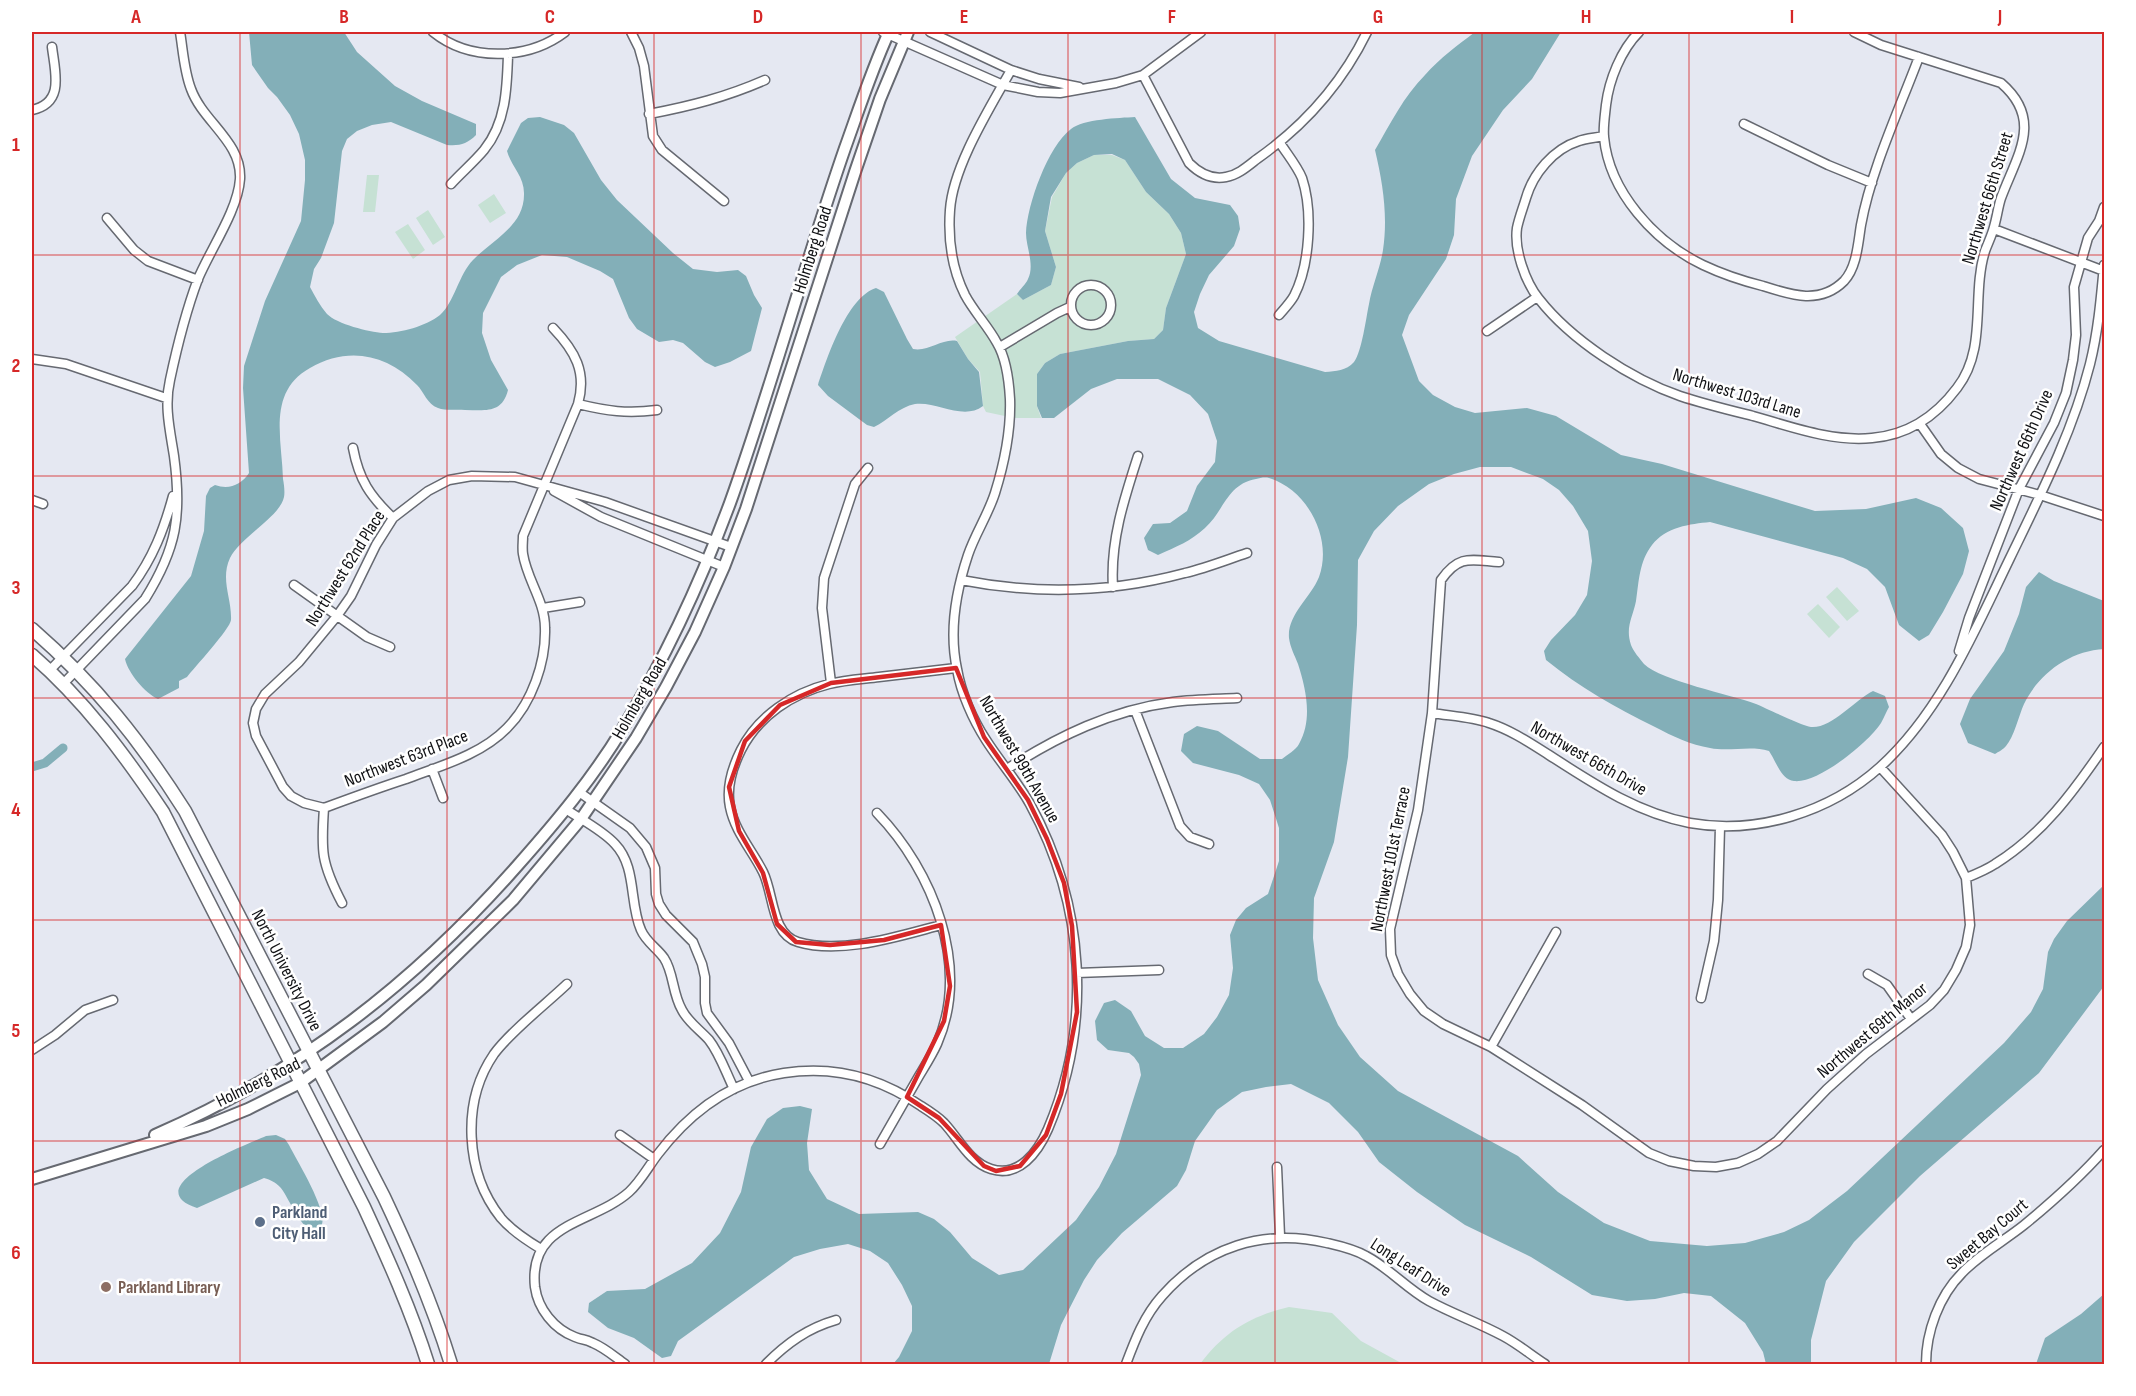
<svg xmlns="http://www.w3.org/2000/svg" width="2136" height="1396" viewBox="0 0 2136 1396" font-family="'Sofia Sans Condensed',sans-serif">
<style>
.green{fill:#c6e1d4}
.water{fill:#83afb8}
.lines{fill:none;stroke-linecap:round;stroke-linejoin:round}
.canal{stroke:#83afb8;stroke-width:9}
.minor-casing{stroke:#666971;stroke-width:11}
.tertiary-casing{stroke:#666971;stroke-width:14}
.secondary-casing{stroke:#666971;stroke-width:15}
.minor{stroke:#fff;stroke-width:8}
.tertiary{stroke:#fff;stroke-width:10}
.secondary{stroke:#fff;stroke-width:12}
.marked{fill:none;stroke:#d62828;stroke-width:4.5;stroke-linejoin:round}
.grid{fill:none;stroke:#d62828;stroke-width:1.5;stroke-opacity:0.55}
.service-dot{fill:#5c6f8a;stroke:#fff;stroke-width:2}
.education-dot{fill:#8d6e63;stroke:#fff;stroke-width:2}
.labels{text-anchor:middle;stroke-width:5;stroke-linejoin:round;paint-order:stroke}
.street-label{font-size:18px;fill:#101114;stroke:#fff}
.service-label{font-size:18px;font-weight:bold;fill:#4e5e75;stroke:#fff;text-anchor:start}
.education-label{font-size:18px;font-weight:bold;fill:#785e54;stroke:#fff;text-anchor:start}
.neatline{fill:none;stroke:#d62828;stroke-width:2}
.grid-label{font-size:20px;text-anchor:middle;font-weight:bold;fill:#d62828}
</style>
<rect width="100%" height="100%" fill="#e5e8f2"/>
<!-- green -->
<path class="green" d="M1094 155H1112L1125 160 1146 192 1169 214 1181 233 1186 254 1166 308 1163 330 1154 339 1128 341 1060 354 1045 363 1037 374V406L1041 418H1014L986 412 983 406 980 372 968 359 955 337 1017 294 1023 300 1051 285 1056 267 1045 231 1052 197 1066 173 1077 163Z
M367 175H379L375 212H363Z
M494 194 506 213 490 223 478 205Z
M428 210 445 237 433 245 416 218Z
M408 224 425 250 413 259 395 232Z
M1837 587 1859 611 1847 621 1826 597Z
M1818 604 1840 627 1829 638 1807 614Z
M1289 1307 1332 1313 1361 1341 1403 1364H1200C1224 1332 1250 1316 1289 1307Z"/>
<!-- water -->
<path class="water" d="M249 32H344L357 52 395 86 422 101 476 124V135C467 144 460 146 447 145L391 122 372 125 357 131 347 139 342 151 334 223 321 258 314 269 310 287C315 296 320 306 327 314 337 324 369 332 383 333 401 333 426 326 440 315 454 303 459 274 473 260 492 240 525 226 524 193 524 176 511 166 507 151L521 123 528 118 540 117 564 125 574 133 601 180 617 200 673 253 693 269 717 272 738 270 746 276 754 295 762 308 751 351 730 362 715 367 705 362 683 343 673 340 659 342 637 329 629 318 613 279 600 271 567 257 542 255 517 265 501 277 483 313 482 333 491 360 508 390C502 414 485 410 465 410 456 409 446 411 438 408 427 404 424 392 417 385 387 354 348 346 310 368 267 392 282 439 283 479 284 484 285 492 284 497 280 517 240 537 230 558 220 580 232 598 231 620 230 629 194 668 187 677L179 681V688L158 699C145 693 128 673 125 659L191 576 204 531 206 496 210 488 215 485C229 490 241 485 249 473L243 388 244 366 265 301 301 221 305 180V160L299 134 290 115 277 97 268 88 252 65Z
M1475 32H1561L1532 79 1503 110 1472 156 1456 199 1454 235 1446 259 1409 315 1402 335 1419 381 1433 395 1455 407 1475 413 1527 408 1556 416 1621 455 1662 464 1815 511 1866 509 1916 498 1941 508 1963 528 1969 551 1963 574 1943 612 1929 635 1919 641 1899 625 1885 587 1867 569 1843 558 1710 522C1690 524 1666 527 1652 545 1639 562 1639 581 1636 601 1633 617 1625 627 1631 645 1633 651 1640 659 1644 664 1662 681 1729 694 1756 704 1766 708 1802 726 1811 727 1831 729 1855 700 1873 691L1885 696 1889 707C1886 712 1884 718 1881 723 1869 742 1818 784 1794 781 1781 780 1776 761 1769 751 1750 745 1730 752 1710 748 1691 745 1672 736 1655 727 1616 708 1579 687 1546 660L1544 651 1551 640 1575 615 1587 595 1592 561 1588 531 1573 506 1559 490 1543 479 1511 467H1480L1454 474 1429 484 1398 506 1374 531 1358 560 1357 625 1348 757 1334 842 1314 898 1313 938 1318 980 1338 1025 1360 1057 1398 1091 1518 1156 1558 1192 1604 1223 1650 1241 1707 1246 1745 1243 1784 1232 1809 1220 1847 1191 2004 1043 2031 1012 2043 989 2048 952 2054 939 2067 921 2104 885V986L2039 1073 1920 1176 1854 1242 1826 1281 1811 1340V1364H1766L1763 1352 1745 1323 1711 1296 1684 1293 1655 1299 1627 1301 1592 1295 1531 1257 1465 1225 1417 1192 1379 1162 1358 1132 1329 1103 1291 1084 1266 1087 1242 1092 1217 1110 1195 1141 1186 1170 1177 1186 1122 1233 1097 1260 1084 1280 1061 1325 1049 1364H893L899 1357 912 1331V1306L902 1285 888 1263 870 1251 848 1244 820 1249 794 1257 678 1341 671 1356 662 1358 634 1338 608 1328 588 1312 589 1303 607 1291 645 1289 692 1263 720 1233 741 1192 751 1147 767 1119 783 1108 800 1106 812 1109 807 1143 809 1170 827 1199 859 1214 918 1212 934 1219 950 1232 972 1258 999 1275 1023 1270 1076 1220 1099 1187 1116 1154 1141 1075 1139 1064 1134 1057 1129 1053 1108 1050 1097 1040 1095 1021 1104 1003 1115 1000 1131 1011 1145 1036 1164 1048H1183L1204 1034 1217 1017 1229 995 1233 968 1230 935 1236 920 1246 908 1268 894 1279 861V828L1270 800 1259 784 1239 775 1193 763 1181 751 1184 734 1197 726 1218 731 1260 759H1282C1287 755 1296 750 1299 744 1313 719 1306 689 1298 664 1295 656 1290 647 1289 638 1287 615 1311 597 1319 577 1333 539 1308 490 1269 478 1265 477 1260 478 1256 479 1227 484 1224 511 1205 528 1191 541 1176 547 1158 555L1148 550 1144 538 1153 524 1170 523 1187 511 1197 486 1215 462 1217 441 1208 414 1190 395 1158 379H1117L1091 389 1054 418H1042L1037 406V374L1045 363 1060 354 1128 341 1154 339 1163 330 1166 308 1186 254 1181 233 1169 214 1146 192 1125 160 1112 154 1094 155 1077 163 1066 173 1051 197 1045 231 1056 267 1051 285 1023 300 1017 294C1020 289 1026 284 1028 279 1035 265 1026 247 1026 233 1027 205 1048 146 1071 129 1083 119 1119 118 1135 117L1171 179 1195 198 1230 205 1238 216 1240 229 1234 246 1209 275 1200 294 1194 312 1198 328 1219 341 1325 372C1336 371 1346 371 1354 362 1362 351 1366 318 1369 304 1372 286 1380 269 1383 250 1388 216 1383 184 1375 150 1390 124 1404 96 1425 75 1440 58 1458 45 1475 32Z
M876 288 884 292 907 339 913 349C929 352 942 338 957 341L968 359 979 372 983 406C963 421 937 401 915 404 899 407 888 420 874 427L867 425 828 396 818 385C827 358 847 297 876 288Z
M2039 572 2054 581 2104 601V649C2070 651 2039 673 2024 704 2019 715 2014 737 2006 746 2004 749 1998 752 1995 754L1968 743 1960 724 1970 699 2004 651 2019 614 2026 587Z
M276 1135 285 1139 289 1145C296 1159 330 1214 321 1226 306 1245 289 1196 280 1187 275 1182 271 1180 264 1178L197 1208C134 1187 250 1143 266 1136Z
M2104 1294V1364H2036L2045 1338 2081 1314Z"/>
<g class="lines">
<!-- canal -->
<path class="canal" d="M32 767 45 763 63 748"/>
<defs>
<path id="minor" d="M433 32C470 62 528 60 565 32
M631 32 639 48 644 66 653 136 662 150 724 201
M883 32 1003 85 1038 92 1060 93 1116 83 1143 75 1201 32
M930 32 1011 70 1039 79 1079 87
M1639 32C1621 50 1609 80 1606 105 1605 115 1603 127 1604 137 1609 192 1655 242 1703 265 1722 274 1743 281 1763 286 1791 295 1820 305 1844 281 1857 267 1858 243 1861 225 1871 170 1899 110 1919 57
M1143 75 1189 163C1199 173 1211 180 1226 177 1238 175 1248 166 1257 159 1304 126 1342 83 1367 32
M32 110C65 103 55 72 52 47
M649 114C691 106 726 97 765 80
M1744 124 1828 165 1872 183
M1604 136C1595 138 1586 138 1579 141 1553 149 1533 174 1526 198 1523 208 1519 218 1517 228 1514 249 1525 282 1539 299 1571 340 1631 379 1680 396 1704 404 1729 410 1753 416 1792 427 1832 442 1872 438 1908 435 1936 416 1957 388 1988 348 1971 296 1985 251 1988 243 1992 235 1994 227 1997 217 1998 207 2001 198 2017 155 2044 120 2001 83L1881 45 1854 32
M451 184C461 173 474 162 484 150 506 123 507 88 508 55
M107 218 134 250 148 261 198 280
M1994 229 2104 271
M1071 305a20 20 0 1 1 40 0a20 20 0 1 1-40 0Z
M1279 315C1284 309 1290 303 1294 296 1310 265 1313 211 1302 178 1297 166 1287 154 1280 143
M1487 331 1537 297
M1000 347 1057 313 1070 307
M32 359 66 364 166 398
M578 404C607 411 627 414 657 410
M1920 424 1941 454 1958 468 1979 479 2040 495 2104 516
M353 448C359 480 370 496 393 518
M554 491 601 517 724 567
M32 500 43 504
M1499 562C1471 560 1459 554 1441 580L1432 713 1418 810 1390 929 1391 955 1398 974 1410 994 1424 1011 1443 1024 1491 1047 1582 1105 1649 1153 1669 1161 1694 1166 1716 1167 1738 1163 1758 1154 1777 1141 1827 1089 1866 1054 1930 1005 1944 990 1956 970 1966 947 1970 925 1966 878C1976 874 1986 870 1995 864 2042 835 2074 791 2104 747
M961 580C1037 595 1110 593 1185 573 1206 568 1226 560 1247 553
M294 585 367 637 390 647
M1113 587C1110 542 1124 499 1138 456
M543 608 580 602
M1959 651 1969 618 2019 489 2054 423 2066 393 2073 360 2076 335 2074 287 2088 238 2099 221 2104 207
M50 670 132 586C153 558 164 529 173 496
M831 683 822 608 824 578 855 484 868 468
M63 684 145 599C177 548 182 515 174 456 170 430 164 406 170 380 177 347 186 311 198 279 210 250 238 210 240 179 242 142 203 122 191 89 184 71 183 50 180 32
M1135 710 1180 826 1190 837 1209 844
M1432 713C1450 716 1472 717 1489 723 1511 730 1530 743 1549 755 1594 784 1637 813 1690 823 1757 835 1830 812 1880 767 1941 712 1975 630 2010 558 2040 496 2073 431 2090 364 2098 332 2101 298 2104 265
M1880 767 1942 835 1953 852 1966 878
M432 769 443 798
M1007 769C1058 736 1112 710 1173 702 1194 699 1216 699 1237 698
M579 792 630 828 646 847 655 868 656 894 659 904 666 915 693 942 702 964 705 977V1003L707 1013 729 1043 749 1081
M324 808 304 803 291 796 283 787 256 736 253 723 256 709 265 694 299 662 337 616 351 596 376 545 393 518 428 491 449 480 472 476 515 477 605 502 731 547
M324 808C351 798 378 788 406 779 440 766 481 755 507 728 532 703 546 662 545 628 545 601 527 580 523 554 522 548 523 542 523 536L578 404C587 372 575 351 553 328
M324 808C321 851 321 863 342 903
M567 810C582 820 602 830 615 844 637 867 629 903 641 930 646 942 657 948 664 958 674 973 672 993 682 1010 688 1022 700 1030 709 1040 720 1054 726 1073 734 1089
M877 813C933 871 971 966 937 1044 932 1055 925 1066 919 1076 906 1099 893 1121 880 1144
M941 925C899 936 841 955 798 942 771 934 774 894 763 872 752 850 735 832 730 807 726 787 732 768 741 750 758 716 793 693 829 684 845 680 863 679 879 677 905 674 931 671 956 668
M1077 973 1159 970
M1868 974 1887 985 1911 1019
M1701 998 1714 941 1718 900 1720 827
M1491 1047 1556 932
M32 1050 55 1035 85 1010 113 1000
M620 1135 654 1159
M1277 1167 1280 1236
M541 1249C526 1240 512 1231 501 1218 465 1173 461 1102 494 1054 510 1032 546 1004 567 984
M625 1364C615 1357 605 1348 593 1343 583 1338 585 1341 575 1337 554 1329 538 1309 535 1287 528 1222 593 1224 629 1192 641 1181 648 1167 658 1154 690 1112 731 1081 784 1073 835 1065 879 1077 921 1106 929 1111 937 1116 944 1123 959 1139 969 1162 991 1169 1019 1178 1038 1152 1048 1129 1093 1023 1085 905 1030 804 1017 781 1000 762 986 740 973 720 961 693 957 669 949 632 956 591 968 555 975 534 988 515 995 493 1004 464 1011 429 1010 399 1009 381 1006 358 997 343 988 326 974 312 965 295 952 269 948 238 950 210 953 166 990 108 1011 70
M766 1364C787 1343 808 1328 836 1320
M1126 1364C1135 1340 1144 1316 1162 1296 1205 1247 1264 1228 1327 1243 1340 1246 1354 1249 1366 1256 1389 1268 1406 1288 1429 1301 1453 1314 1479 1323 1503 1336 1518 1344 1531 1355 1545 1364
M1926 1364C1926 1332 1939 1296 1962 1273 1980 1254 2004 1241 2024 1225 2052 1202 2080 1177 2104 1150"/>
<path id="tertiary" d="M155 1135C300 1072 414 983 518 865 556 822 593 778 623 728 666 657 701 581 730 503 772 386 804 266 845 148 859 109 872 69 889 32
M32 1179 206 1126 248 1109 300 1083 383 1022 426 985 513 900 581 819 636 738 666 687 695 632 724 567 746 509 855 172 880 99 908 32"/>
<path id="secondary" d="M32 629C95 684 140 740 185 811L384 1197C410 1252 433 1306 451 1364
M32 655C84 700 125 755 163 812L364 1207C388 1259 411 1310 428 1364"/>
</defs>
<!-- minor casing -->
<use href="#minor" class="minor-casing"/>
<!-- tertiary casing -->
<use href="#tertiary" class="tertiary-casing"/>
<!-- secondary casing -->
<use href="#secondary" class="secondary-casing"/>
<!-- minor -->
<use href="#minor" class="minor"/>
<!-- tertiary -->
<use href="#tertiary" class="tertiary"/>
<!-- secondary -->
<use href="#secondary" class="secondary"/>
</g>
<!-- marked area -->
<path class="marked" d="M956 668 984 737 1028 800 1047 839 1064 883 1072 926 1077 1012 1061 1094 1046 1135 1020 1166 996 1171 984 1166 939 1118 907 1097 944 1021 950 986 941 925 884 940 830 945 796 942 777 924 763 873 739 831 729 787 745 741 780 705 831 683Z"/>
<!-- grid -->
<path class="grid" d="M240 32V1364M447 32V1364M654 32V1364M861 32V1364M1068 32V1364M1275 32V1364M1482 32V1364M1689 32V1364M1896 32V1364M32 255H2104M32 476H2104M32 698H2104M32 920H2104M32 1141H2104"/>
<!-- markers -->
<circle class="service-dot" cx="260" cy="1222" r="6"/>
<circle class="education-dot" cx="106" cy="1287" r="6"/>
<g class="labels">
<!-- street labels -->
<g class="street-label">
<text transform="translate(1987 198) rotate(-73)" y="6">Northwest 66th Street</text>
<text transform="translate(812 250) rotate(-72)" y="6">Holmberg Road</text>
<text transform="translate(1737 393) rotate(17)" y="6">Northwest 103rd Lane</text>
<text transform="translate(2021 450) rotate(-66)" y="6">Northwest 66th Drive</text>
<text transform="translate(345 568) rotate(-58)" y="6">Northwest 62nd Place</text>
<text transform="translate(639 698) rotate(-60)" y="6">Holmberg Road</text>
<text transform="translate(406 758) rotate(-21)" y="6">Northwest 63rd Place</text>
<text transform="translate(1589 758) rotate(30)" y="6">Northwest 66th Drive</text>
<text transform="translate(1020 759) rotate(60)" y="6">Northwest 99th Avenue</text>
<text transform="translate(1390 859) rotate(-79)" y="6">Northwest 101st Terrace</text>
<text transform="translate(287 970) rotate(63)" y="6">North University Drive</text>
<text transform="translate(1872 1030) rotate(-40)" y="6">Northwest 69th Manor</text>
<text transform="translate(258 1082) rotate(-26)" y="6">Holmberg Road</text>
<text transform="translate(1987 1234) rotate(-40)" y="6">Sweet Bay Court</text>
<text transform="translate(1411 1267) rotate(33)" y="6">Long Leaf Drive</text>
</g>
<!-- service labels -->
<g class="service-label">
<text x="272" y="1218">Parkland<tspan x="272" dy="21">City Hall</tspan></text>
</g>
<!-- education labels -->
<g class="education-label">
<text x="118" y="1293">Parkland Library</text>
</g>
</g>
<!-- border -->
<rect width="2136" height="1396" fill="none" stroke="#ffffff" stroke-width="66"/>
<rect x="33" y="33" width="2070" height="1330" class="neatline"/>
<g class="grid-label">
<text x="136" y="23">A</text>
<text x="344" y="23">B</text>
<text x="550" y="23">C</text>
<text x="758" y="23">D</text>
<text x="964" y="23">E</text>
<text x="1172" y="23">F</text>
<text x="1378" y="23">G</text>
<text x="1586" y="23">H</text>
<text x="1792" y="23">I</text>
<text x="2000" y="23">J</text>
<text x="16" y="151">1</text>
<text x="16" y="372">2</text>
<text x="16" y="594">3</text>
<text x="16" y="816">4</text>
<text x="16" y="1037">5</text>
<text x="16" y="1259">6</text>
</g>
</svg>
